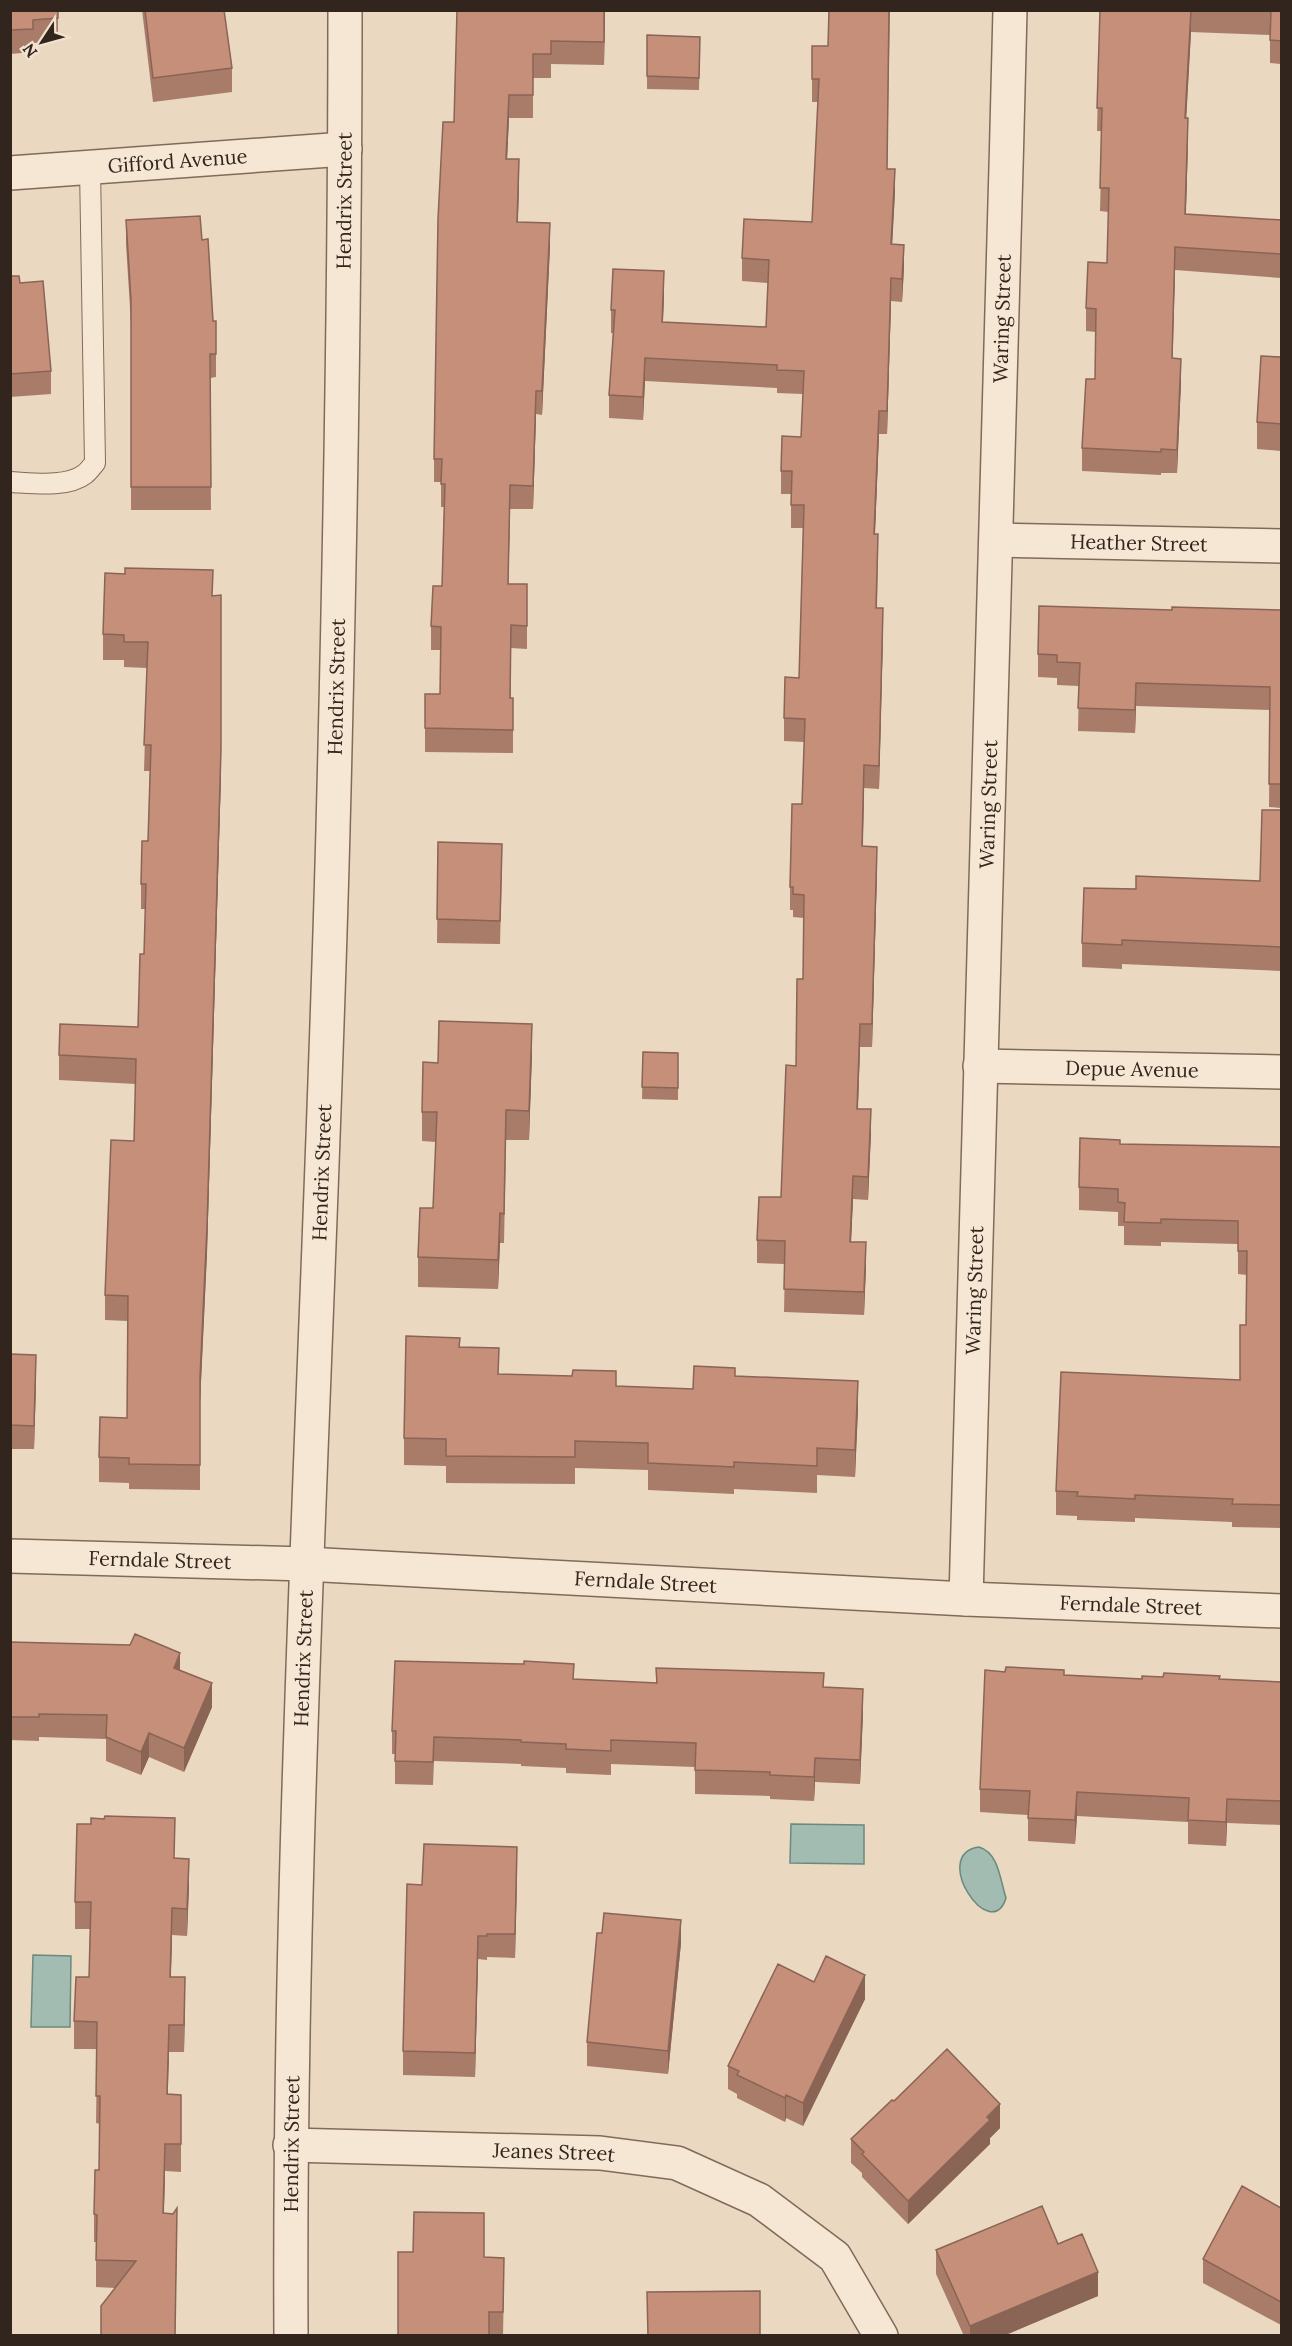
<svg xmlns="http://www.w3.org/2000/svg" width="1292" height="2346" viewBox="0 0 1292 2346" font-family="Lora,serif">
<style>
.water{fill:#a3bcb2;stroke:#6b897e;stroke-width:1.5}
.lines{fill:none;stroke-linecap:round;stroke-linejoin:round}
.lane-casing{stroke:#826a5a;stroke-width:22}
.street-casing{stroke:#826a5a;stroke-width:36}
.lane{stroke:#f5e7d3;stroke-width:20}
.street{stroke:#f5e7d3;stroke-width:33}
.wall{fill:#a97b69}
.shaded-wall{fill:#8a6455}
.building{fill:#c58f7a;stroke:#8a6455;stroke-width:1.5}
.labels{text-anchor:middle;stroke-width:4.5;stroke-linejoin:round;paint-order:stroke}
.street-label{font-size:20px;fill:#32251d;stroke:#f2e3d0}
</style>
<rect width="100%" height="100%" fill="#ead8c1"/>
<!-- water -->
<path class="water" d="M791 1824 864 1825V1864L790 1863Z
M979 1847C999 1853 1000 1880 1006 1898 991 1946 929 1854 979 1847Z
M33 1955 71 1956 70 2027H31Z"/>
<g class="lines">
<defs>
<path id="lane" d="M10 482C32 483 67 488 85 474 89 471 92 466 95 463L90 168"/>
<g id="street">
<path id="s1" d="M10 173 345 149"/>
<path id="s2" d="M997 540 1282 546"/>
<path id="s3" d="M980 1066 1282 1072"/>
<path id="s4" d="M10 1556 305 1564 966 1599 1282 1611"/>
<path id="s5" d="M966 1599C980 1070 997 540 1010 10"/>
<path id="s6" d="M290 2145 600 2153 677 2163 759 2200 835 2257 881 2336"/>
<path id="s7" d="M291 2336C288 1833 320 1331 333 829 340 556 345 283 345 10"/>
</g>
</defs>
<!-- lane casing -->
<use href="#lane" class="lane-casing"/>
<!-- street casing -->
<use href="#street" class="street-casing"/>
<!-- lane -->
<use href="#lane" class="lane"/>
<!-- street -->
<use href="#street" class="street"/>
</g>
<!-- wall -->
<path class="wall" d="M10 10 58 18V42L33 43V52L10 54Z
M142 10H224L232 68V92L153 102Z
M457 10H605L604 65 551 64V78H533V118H509L507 159 519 182 518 222 550 246 542 415 536 414 533 509H510L508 584H527V649L511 648V698H513V753L425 752V694H440L441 650H431V626L442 586 444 507H441V482H434V459L454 122Z
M829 10H890L887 169 895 192 892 244 904 268 902 302 891 301 887 434H879L875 534 878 557 877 608 883 631 879 789 864 788 863 846 877 870 872 1047H860L858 1109 871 1132 868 1200 853 1199 851 1242 866 1265 864 1315 784 1312 785 1264 757 1263V1240L781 1197 796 1066 803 979 804 918 793 917V910H790V887L802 804 804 742 784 741V718L799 678 803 528H791V494H781V471L801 437 803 394 777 393V388L645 381 643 420 609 418V395L613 333H611V310L664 294 663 322 766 327 768 283 742 281V258L812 222 818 102H812V46H828Z
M1100 10H1281V64L1270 63V35L1191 32 1186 118 1188 141 1186 214 1281 220V278L1175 270 1172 358 1181 382 1177 473H1161V475L1082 471V448L1095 379 1096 332 1086 331V308L1107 263 1109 212 1100 211 1102 131H1097Z
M647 35 700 37 699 90 647 89Z
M126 220 202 240 213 321H216V377L210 378 211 510H131V324L126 244Z
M10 276 20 283 51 371V394L10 397Z
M1281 357V451L1257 449V422Z
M213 596 221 774 207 1253 200 1403V1490L129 1489V1483L99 1482V1457L127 1418 128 1321 105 1320V1295L134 1141 136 1084 59 1080V1055L138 1027 144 954 146 909H141V884L148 841 150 771H144L147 668 124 667V660H103V634Z
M1172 610H1281V808L1269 807 1270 710 1136 706 1135 733 1078 731 1079 686 1057 685V678L1038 677V654Z
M1281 810V971L1122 964V969L1082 967V943L1136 889 1260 881Z
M438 842 502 868 500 944 437 943Z
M643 1052 678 1053V1100L642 1099Z
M532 1053 529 1140H506L504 1243H500L498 1289 418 1287V1257L433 1208 436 1142 422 1141V1112L438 1063Z
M1120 1144 1281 1147V1528L1232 1527V1522L1135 1518V1522L1077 1520V1516L1056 1515V1491L1240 1380 1246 1325 1247 1275 1238 1274V1244L1161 1242V1246L1124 1245V1226H1118V1212L1079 1210V1187Z
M460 1347 499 1374 616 1386 693 1389 735 1376 858 1408 855 1477 817 1475V1493L734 1489V1494L648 1490V1470L575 1468V1484L446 1483V1466L404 1465V1438Z
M10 1354 36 1379 34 1449H10Z
M10 1642 180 1670 212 1707 184 1772 149 1757 141 1775 106 1761V1739L39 1737V1741L10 1740Z
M656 1668 824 1687 863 1713 860 1784 815 1782 814 1801 770 1799V1796L695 1794V1767L611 1764V1775L566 1773V1768L521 1766V1764L434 1761 433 1785 395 1784V1754H392V1731L574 1679 656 1683Z
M1064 1675 1142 1679H1220L1281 1682V1825L1227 1823 1226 1846 1188 1844V1822L1077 1816 1075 1844 1028 1841V1815L980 1812V1789Z
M175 1858 189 1886 187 1936 172 1935 171 1977 185 2004 184 2052H169L167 2095H181V2172L165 2171 164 2213 177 2235 175 2336H101L115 2288 96 2287V2242H94V2214L99 2170 100 2124 96 2123 97 2049H74V2021L89 1977 90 1929H75V1902Z
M517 1871 515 1958 487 1957V1960L478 1959 475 2077 403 2075V2051L422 1885Z
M681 1943 668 2074 587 2066V2042Z
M814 1982 865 1999 803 2126 786 2118 785 2122 737 2098V2094L728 2089V2066Z
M894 2101 1000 2128 990 2138V2144L908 2224 862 2177V2173L851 2163V2139Z
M1281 2208V2325L1203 2283V2259Z
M1058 2244 1098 2296 1003 2336H964L936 2274V2250Z
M484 2257 504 2282 503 2336H398Z"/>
<!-- shaded-wall -->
<path class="shaded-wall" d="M604 10H605L604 65Z
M1191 10V32L1185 141V118Z
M509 95V118L506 182V159Z
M1188 118V141L1185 237V214Z
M519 159V182L517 245V222Z
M895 169V192L891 267V244Z
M550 223V246L542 415V391Z
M904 245V268L902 302V279Z
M1175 247V270L1172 381V358Z
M664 271V294L662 345V322Z
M891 278V301L887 434V411Z
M645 358V381L643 420V397Z
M1181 359V382L1177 473V450Z
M536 391V414L533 509V486Z
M879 411V434L874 557V534Z
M510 485V509L508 607V584Z
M221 595V774L207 1253 200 1403V1490V1378Z
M883 608V631L879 789V766Z
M1136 683V706L1135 733V710Z
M864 765V788L862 869V846Z
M877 847V870L872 1047V1024Z
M532 1024V1053L529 1140V1111Z
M860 1024V1047L857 1132V1109Z
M871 1109V1132L868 1200V1177Z
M853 1176V1199L850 1265V1242Z
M500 1213V1243L498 1289V1260Z
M866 1242V1265L864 1315V1292Z
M36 1355V1379L34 1449V1426Z
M858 1381V1408L855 1477V1450Z
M180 1653V1677L174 1668Z
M212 1683V1707L184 1772V1748Z
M863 1689V1713L860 1784V1760Z
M149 1733V1757L141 1775V1752Z
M815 1758V1782L814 1801V1777Z
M1077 1792V1816L1075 1844V1820Z
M1227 1799V1823L1226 1846V1822Z
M517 1847V1871L515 1958V1934Z
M189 1859V1886L187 1936V1909Z
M172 1908V1935L170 2004V1977Z
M681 1920V1943L668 2074V2051Z
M478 1936V1959L475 2077V2053Z
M865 1975V1999L803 2126V2103Z
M185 1977V2004L184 2052V2025Z
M169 2025V2052L167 2122V2094Z
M786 2095V2118L785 2122V2098Z
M1000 2104V2128L990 2138V2144L908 2224V2201Z
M165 2144V2171L163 2241V2213Z
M1098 2272V2296L1003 2336H970V2326Z"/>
<!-- building -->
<path class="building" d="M10 10H58V18L33 20V29L10 30Z
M145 10H224L232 68 153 78Z
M457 10H604V42L551 41V54H533V95H509L506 159H519L517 222 550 223 542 391H536L533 486 510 485 508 584H527V626L511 625 510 698H513V730L425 728V694H440L441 627 431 626 433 586H442L445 484H441L442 459H434L438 219 443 122H454Z
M829 10H889L887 169H895L891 244 904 245 902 279 891 278 887 411H879L874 534H878L876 608H883L879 766 864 765 862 846 877 847 872 1024H860L857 1109H871L868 1177 853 1176 850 1242H866L864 1292 784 1289 785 1241 757 1240 759 1197H781L786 1065 796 1066 797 979H803L804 895 793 894V887H790L792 804H802L805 719 784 718 785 677 799 678 804 505H791L792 471H781L782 436 801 437 804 371 777 370V365L645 358 643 397 609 395 615 310H611L613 269 664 271 662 322 766 327 769 260 742 258 744 219 812 222 819 79H812V46H828Z
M1100 10H1191L1185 118H1188L1185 214 1281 220V254L1175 247 1172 358 1181 359 1177 450 1161 449V452L1082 448 1086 379H1095L1096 309 1086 308 1088 262 1107 263 1109 188H1100L1102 108H1097Z
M1250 10H1281V41L1270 40 1271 11Z
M647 35 700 37 699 78 647 76Z
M200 216 202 240 208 239 213 321H216V354H210L211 487H131V300L126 220Z
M10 276H19L20 283 43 281 51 371 10 374Z
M1261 356 1281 357V424L1257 422Z
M125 568 213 570 212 596 221 595V749L207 1227 200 1378V1465L129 1464V1458L99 1457 100 1417 127 1418 128 1296 105 1295 111 1140 134 1141 136 1059 59 1055 60 1024 138 1027 140 954H144L146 884H141L142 841H148L151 745H144L148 642H124V635L103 634 105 573 125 574Z
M1039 606 1172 610V607L1281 610V784H1269L1270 687 1136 683 1135 710 1078 708 1080 663 1057 662V655L1038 654Z
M1262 810H1281V947L1122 940V945L1082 943 1084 888 1136 889V876L1260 881Z
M438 842 502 844 500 921 437 919Z
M439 1021 532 1024 529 1111 506 1110 504 1214 500 1213 498 1260 418 1257 420 1208H433L437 1112H422L423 1062 438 1063Z
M643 1052 678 1053V1088L642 1087Z
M1080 1138 1120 1140V1144L1281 1147V1505L1232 1504 1233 1499 1135 1495V1499L1077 1496 1078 1492 1056 1491 1061 1372 1240 1380V1325H1246L1247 1251H1238V1221L1161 1219V1223L1124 1222 1125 1203 1118 1202V1189L1079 1187Z
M406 1336 460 1338 459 1347 499 1348 498 1374 572 1376 573 1370 616 1371V1386L693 1389 694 1366 735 1368V1376L858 1381 855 1450 817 1448V1466L734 1462V1467L648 1463V1443L575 1441V1457L446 1456V1439L404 1438Z
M10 1354 36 1355 34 1426 10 1425Z
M135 1634 180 1653 174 1668 212 1683 184 1748 149 1733 141 1752 106 1737 107 1715 39 1714V1717H10V1642L130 1645Z
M395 1661 524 1664V1661L574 1664 573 1679 657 1683 656 1668 824 1673 823 1687 863 1689 860 1760 815 1758 814 1777 770 1775V1772L695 1770 696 1743 611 1740V1751L566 1749V1744L521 1742V1740L434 1737 433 1762 395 1761 396 1731H392Z
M1006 1667 1064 1670V1675L1142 1679V1676L1163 1677 1164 1673 1220 1676 1219 1679 1281 1682V1801L1227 1799 1226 1822 1188 1820 1189 1798 1077 1792 1075 1820 1028 1818 1030 1791 980 1789 985 1670 1005 1672Z
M105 1816 175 1818 174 1858 189 1859 187 1909 172 1908 170 1977H185L184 2025H169L167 2094 181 2095V2144H165L163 2213 173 2214 177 2208 175 2336H101V2306L136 2261 96 2260 97 2215 94 2214 95 2170H99L100 2096H96L97 2022 74 2021 76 1977H89L91 1902H75L77 1824H91V1818L104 1819Z
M424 1844 517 1847 515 1934H487V1936H478L475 2053 403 2051 407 1884 422 1885Z
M604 1913 681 1920 668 2051 587 2042 597 1933H602Z
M826 1956 865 1975 803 2103 786 2095 785 2098 737 2075 739 2071 728 2066 778 1964 814 1982Z
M947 2049 1000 2104 987 2117 990 2120 908 2201 862 2154 864 2152 851 2139 892 2100 894 2101Z
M1242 2186 1281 2208V2302L1203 2259Z
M1042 2206 1058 2244 1082 2234 1098 2272 970 2326 936 2250Z
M414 2212 484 2213V2257L504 2258 503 2312H489V2336H398V2252H413Z
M760 2291V2336H648L647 2292Z"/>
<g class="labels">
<!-- street labels -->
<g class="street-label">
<text dy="7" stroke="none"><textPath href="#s1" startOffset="168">Gifford Avenue</textPath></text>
<text dy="7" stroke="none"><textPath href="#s7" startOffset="2136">Hendrix Street</textPath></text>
<text dy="7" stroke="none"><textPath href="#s5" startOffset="1281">Waring Street</textPath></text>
<text dy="7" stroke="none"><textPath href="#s2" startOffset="142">Heather Street</textPath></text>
<text dy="7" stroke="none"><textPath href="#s7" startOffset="1650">Hendrix Street</textPath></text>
<text dy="7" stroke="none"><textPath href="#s5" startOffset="795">Waring Street</textPath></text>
<text dy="7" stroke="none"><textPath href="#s3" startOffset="152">Depue Avenue</textPath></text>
<text dy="7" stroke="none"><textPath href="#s7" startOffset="1164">Hendrix Street</textPath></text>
<text dy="7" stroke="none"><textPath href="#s5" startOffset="309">Waring Street</textPath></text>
<text dy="7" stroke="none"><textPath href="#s4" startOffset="150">Ferndale Street</textPath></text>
<text dy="7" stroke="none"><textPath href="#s4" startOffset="636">Ferndale Street</textPath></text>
<text dy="7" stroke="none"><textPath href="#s4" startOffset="1122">Ferndale Street</textPath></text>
<text dy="7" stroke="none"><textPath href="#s7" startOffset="678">Hendrix Street</textPath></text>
<text dy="7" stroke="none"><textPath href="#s7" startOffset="192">Hendrix Street</textPath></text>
<text dy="7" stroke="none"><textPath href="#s6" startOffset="264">Jeanes Street</textPath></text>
</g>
</g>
<!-- border -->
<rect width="1292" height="2346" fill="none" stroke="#32251d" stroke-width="24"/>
<!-- north arrow -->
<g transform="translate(42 42) rotate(234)" stroke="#f2e3d0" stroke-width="4.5" paint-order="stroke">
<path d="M0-4.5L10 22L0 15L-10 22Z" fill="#32251d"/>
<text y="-9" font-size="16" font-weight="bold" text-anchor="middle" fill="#32251d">N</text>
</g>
</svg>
